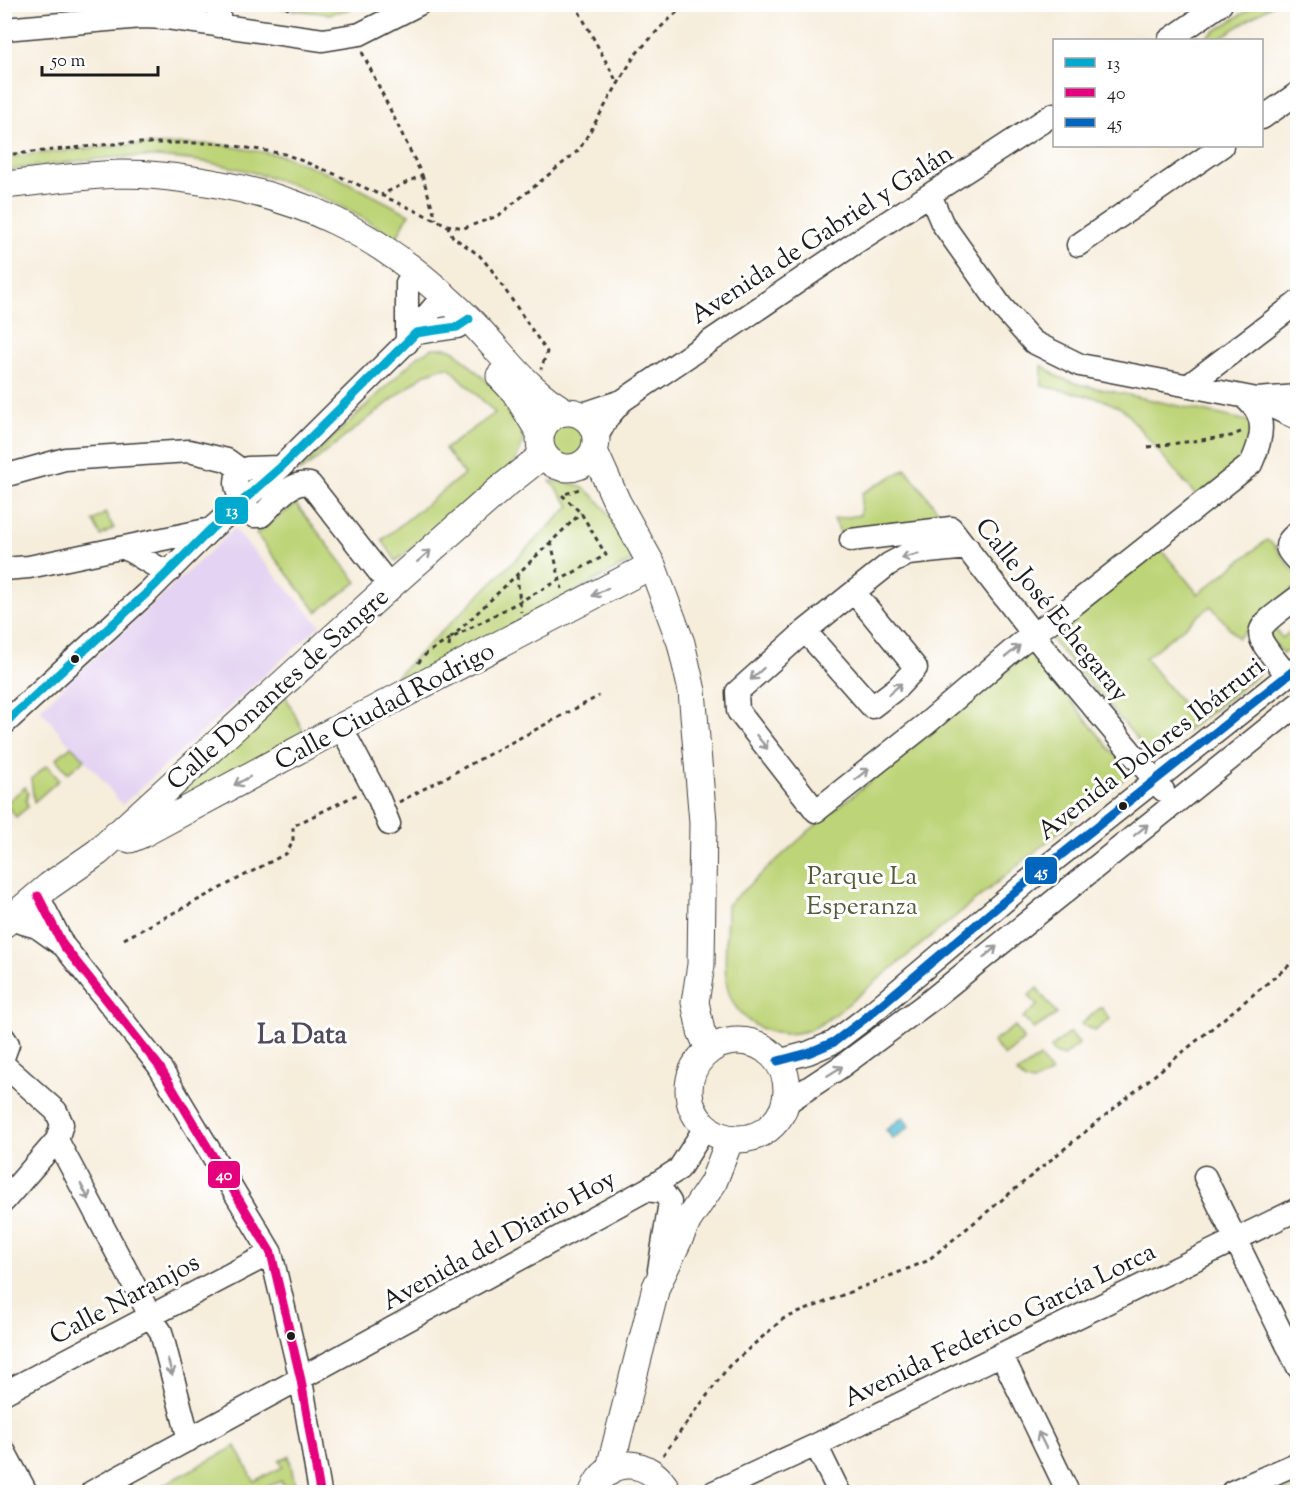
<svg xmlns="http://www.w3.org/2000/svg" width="1302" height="1497" viewBox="0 0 1302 1497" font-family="'Sorts Mill Goudy',serif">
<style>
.built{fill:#e4d3f2}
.green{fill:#bed478;stroke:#6d784a;stroke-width:1.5}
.water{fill:#57bcd6;stroke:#3a6c79;stroke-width:1.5}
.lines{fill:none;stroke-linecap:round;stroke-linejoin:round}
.minor-casing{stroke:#3d3b39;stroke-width:25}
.major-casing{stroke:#3d3b39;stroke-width:29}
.path{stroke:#3d3b39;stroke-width:3;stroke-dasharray:4.5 4.5;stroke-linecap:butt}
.minor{stroke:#fff;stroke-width:22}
.major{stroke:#fff;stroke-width:27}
.bus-1-casing{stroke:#fff;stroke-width:14}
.bus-2-casing{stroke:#fff;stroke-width:14}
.bus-3-casing{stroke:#fff;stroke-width:14}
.bus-1{stroke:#00a9ce;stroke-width:9}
.bus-2{stroke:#e5007d;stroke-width:9}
.bus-3{stroke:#0065bd;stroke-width:9}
.oneway{stroke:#999}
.bus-dot{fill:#1c1c1c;stroke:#fff;stroke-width:2}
.labels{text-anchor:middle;stroke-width:6;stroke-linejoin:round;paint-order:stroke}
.street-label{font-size:26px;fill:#1c1c1c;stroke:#fff}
.park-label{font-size:26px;fill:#555c3c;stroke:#fff}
.neighbourhood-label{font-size:27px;font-weight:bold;fill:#534b5b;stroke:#fff}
.line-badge{stroke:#fff;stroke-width:2}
.badge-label{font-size:16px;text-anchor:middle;font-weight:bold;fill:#fff}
</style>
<rect width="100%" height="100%" fill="#fff"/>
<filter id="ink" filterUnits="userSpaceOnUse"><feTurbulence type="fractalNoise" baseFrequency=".0167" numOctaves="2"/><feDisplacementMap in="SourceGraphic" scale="12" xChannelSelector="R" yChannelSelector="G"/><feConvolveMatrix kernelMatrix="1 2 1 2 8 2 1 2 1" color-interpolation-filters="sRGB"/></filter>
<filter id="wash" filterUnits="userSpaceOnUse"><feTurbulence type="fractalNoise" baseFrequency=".008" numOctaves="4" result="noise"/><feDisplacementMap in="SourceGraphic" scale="24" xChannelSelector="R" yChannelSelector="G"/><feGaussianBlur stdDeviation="1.35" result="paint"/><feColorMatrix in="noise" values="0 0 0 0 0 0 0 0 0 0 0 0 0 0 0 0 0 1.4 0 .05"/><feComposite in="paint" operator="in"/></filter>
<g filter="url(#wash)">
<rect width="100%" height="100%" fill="#f6eddb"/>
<!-- built -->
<path class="built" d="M234 529 320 625 122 805 98 774 71 746 40 709Z"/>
<!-- green -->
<path class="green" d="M349 5 351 9 329 14 252 5Z
M1256 5H1272L1217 40H1201Z
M217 144 284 156 333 175 409 214 396 239C322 189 245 162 156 157 106 155 54 165 5 170V157L123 145Z
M433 348H448L455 351 502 396 522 430 523 441 520 451 514 464 396 561 382 540 464 474 445 449 495 413 449 367 441 368 425 374 304 469 297 472 418 356Z
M1042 365 1058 377 1078 384 1253 422 1247 450 1228 474 1198 498 1123 409 1101 399 1042 386Z
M558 420 586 425 590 431 584 458C555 475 532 441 558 420Z
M906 469 945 520 841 534 834 519 860 515 862 493Z
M550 481C558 482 569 482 577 485 605 497 620 534 635 559L369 703 570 506Z
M296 504 357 582 317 612 256 534Z
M105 513 114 528 101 536 93 521Z
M1267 540 1273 544 1297 575V586L1263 613 1265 616 1238 638 1211 606 1145 658 1192 716 1256 667 1260 673 1162 750 1153 752 1147 750 1050 638 1161 549 1198 594Z
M1297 626V643L1283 654 1269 635 1276 630 1282 638Z
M1031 651 1130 774 837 1013C827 1019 819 1027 809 1030 771 1043 731 1021 726 980 724 956 727 930 727 905L810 830Z
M283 691 304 733 147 818Z
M71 746 85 759 68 773 56 759Z
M47 765 59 780 34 802 31 779Z
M25 787 28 793 26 800 28 807 16 817 5 804Z
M1037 988 1057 1014 1034 1029 1023 1018 1037 1006 1029 995Z
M1101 1007 1110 1019 1095 1031 1081 1024Z
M1015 1026 1024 1040 1004 1056 993 1042Z
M1070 1032 1079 1044 1064 1056 1054 1053 1051 1048Z
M1040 1057 1051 1073 1033 1083 1025 1081 1017 1073Z
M236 1446 254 1481 283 1467 279 1460 289 1456 296 1490 287 1492 281 1481 260 1490 257 1486 259 1492H150Z
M1297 1463V1492H1232Z"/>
<!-- water -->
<path class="water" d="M903 1117 910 1126 893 1139 886 1130Z"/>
</g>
<g filter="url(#ink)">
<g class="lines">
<defs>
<path id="minor" d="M219 4V26
M4 29 142 17 167 18 323 40 360 34 419 4
M1169 40 1221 4
M1262 118 1298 93
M926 198 934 204 942 223 1001 306 1033 342 1080 365 1257 399 1298 396
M1078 245 1222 146
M407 283V343
M416 333 422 321 434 307 453 304
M1188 386 1298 302
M1258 400 1298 419
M580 415 622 401
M596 438 608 417 622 401 855 243 1054 114
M281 467 248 468 238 473C231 489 244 505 254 516H261C274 504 289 480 310 484L390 586
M4 476 65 459 189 451 227 460 241 470
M1298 532C1282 545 1285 548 1298 562
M851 540 951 528 1044 648 1163 790
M125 548 157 567 170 571
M968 548 908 554 889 564 805 631 737 692 738 711 816 811 926 724 1020 644 1071 607 1251 464C1258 449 1266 427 1257 412 1254 406 1248 401 1244 397
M4 569 29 567 211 529
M805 631 872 707 897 688 916 668 854 592
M1287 675C1250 628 1249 634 1298 597
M4 724 149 591 211 529 281 467 416 333 457 327 469 319
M341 727 379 799 389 824
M38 896 63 945 159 1066 271 1253 301 1380 320 1492
M9 919 37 927 61 944
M4 1038 8 1044 4 1055
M778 1061 808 1053 834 1042 863 1020 1027 882 1298 667
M4 1065 56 1111 62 1124 57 1140 4 1201
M786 1103 842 1066 931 1000 1298 704
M57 1140 151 1317 161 1332 189 1440
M1205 1177 1298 1367
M646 1190 663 1192 670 1202 659 1270
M1001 1354 1068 1492
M4 1393 271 1253
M816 1445 839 1492
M4 1451 26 1492
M92 1492 646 1190 679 1169 705 1128
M714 1492 816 1445 1298 1209
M1232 1492 1298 1463"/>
<path id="major" d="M4 185C43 181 83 175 122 174 152 174 183 178 212 183 304 199 373 232 442 294 455 306 469 318 481 332 508 361 531 393 566 412
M500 376 515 392 540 433
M540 440a28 28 0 1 1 56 0a28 28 0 1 1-56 0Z
M594 451 617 502 652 565 681 643 692 691 703 822 701 965 695 1002 701 1031 709 1049
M116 834 130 839 142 834 341 727 652 565
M4 924 49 886 98 852 390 586 500 489 543 455
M689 1090a49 49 0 1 1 98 0a49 49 0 1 1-98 0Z
M609 1472 656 1287 688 1220 713 1183 730 1139
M593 1492C607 1454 651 1458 668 1492"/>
</defs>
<!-- minor casing -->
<use href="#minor" class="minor-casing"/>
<!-- major casing -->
<use href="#major" class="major-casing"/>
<!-- path -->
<path class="path" d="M575 4 618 84
M287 10 288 6
M362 52 422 175 381 195
M4 155 123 143H217L285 154 330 172 447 225 464 228 498 216 579 150 635 55 662 26 686 4
M422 175 436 219
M447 225 453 237 479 255 491 269 547 352 541 369
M1148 447 1231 436 1243 431
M551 542 562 589
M517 575 521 612
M449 647 450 639 581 513
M418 663 427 653 450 639 606 555 581 513 562 495 582 488
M399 802 599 696
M124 939 287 853 293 841V826L358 794
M663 1455 729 1366 783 1319 927 1261 1298 958"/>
<!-- minor -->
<use href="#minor" class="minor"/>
<!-- major -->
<use href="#major" class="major"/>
<defs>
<path id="bus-1" d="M4 724 149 591 211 529 281 467 416 333 457 327 469 319"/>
<path id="bus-2" d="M38 896 63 945 159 1066 271 1253 301 1380 320 1492"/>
<path id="bus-3" d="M778 1061 808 1053 834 1042 863 1020 1027 882 1298 667"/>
</defs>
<!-- bus-1 casing -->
<use href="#bus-1" class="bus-1-casing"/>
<!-- bus-2 casing -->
<use href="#bus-2" class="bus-2-casing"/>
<!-- bus-3 casing -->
<use href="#bus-3" class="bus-3-casing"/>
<!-- bus-1 -->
<use href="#bus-1" class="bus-1"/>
<!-- bus-2 -->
<use href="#bus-2" class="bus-2"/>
<!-- bus-3 -->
<use href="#bus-3" class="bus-3"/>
</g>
<!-- one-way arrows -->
<defs><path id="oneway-shaft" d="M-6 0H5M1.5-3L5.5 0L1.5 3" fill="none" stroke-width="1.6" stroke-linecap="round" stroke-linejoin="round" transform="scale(1.5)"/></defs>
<g class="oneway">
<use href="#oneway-shaft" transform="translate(424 556) rotate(-41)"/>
<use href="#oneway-shaft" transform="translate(910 556) rotate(165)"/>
<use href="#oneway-shaft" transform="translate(600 592) rotate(153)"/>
<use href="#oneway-shaft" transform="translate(1013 651) rotate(-39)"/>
<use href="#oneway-shaft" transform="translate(757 674) rotate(138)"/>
<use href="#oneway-shaft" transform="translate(895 689) rotate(-41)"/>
<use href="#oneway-shaft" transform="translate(762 742) rotate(52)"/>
<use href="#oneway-shaft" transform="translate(862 774) rotate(-38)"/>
<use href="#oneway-shaft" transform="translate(242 781) rotate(152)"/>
<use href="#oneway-shaft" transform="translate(1141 830) rotate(-39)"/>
<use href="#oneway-shaft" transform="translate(990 952) rotate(-39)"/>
<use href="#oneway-shaft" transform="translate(835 1071) rotate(-32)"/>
<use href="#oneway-shaft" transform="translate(85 1192) rotate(62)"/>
<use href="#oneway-shaft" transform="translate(170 1367) rotate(75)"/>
<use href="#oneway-shaft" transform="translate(1042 1440) rotate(-116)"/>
</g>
</g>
<!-- markers -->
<g class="bus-dot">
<circle cx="75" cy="659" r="5"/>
<circle cx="1123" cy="806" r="5"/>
<circle cx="291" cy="1336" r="5"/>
</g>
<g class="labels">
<!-- street labels -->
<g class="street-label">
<text transform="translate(821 233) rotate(-33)" y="9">Avenida de Gabriel y Galán</text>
<text transform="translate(1053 609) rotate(51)" y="9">Calle José Echegaray</text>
<text transform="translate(277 688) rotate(-42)" y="9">Calle Donantes de Sangre</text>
<text transform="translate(384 705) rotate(-28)" y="9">Calle Ciudad Rodrigo</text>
<text transform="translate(1150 748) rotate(-38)" y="9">Avenida Dolores Ibárruri</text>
<text transform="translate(498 1239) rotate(-29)" y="9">Avenida del Diario Hoy</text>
<text transform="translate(124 1298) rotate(-28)" y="9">Calle Naranjos</text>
<text transform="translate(999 1324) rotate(-26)" y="9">Avenida Federico García Lorca</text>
</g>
<!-- park labels -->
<g class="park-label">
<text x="862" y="884">Parque La<tspan x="862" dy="30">Esperanza</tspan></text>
</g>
<!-- neighbourhood labels -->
<g class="neighbourhood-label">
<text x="302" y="1043">La Data</text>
</g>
</g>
<g class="line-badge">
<rect x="214" y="496" width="35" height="29" rx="6" fill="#00a9ce"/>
<rect x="1024" y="856" width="34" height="29" rx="6" fill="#0065bd"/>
<rect x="207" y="1160" width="34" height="29" rx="6" fill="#e5007d"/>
</g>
<g class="badge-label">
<text x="232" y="516">13</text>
<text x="1041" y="877">45</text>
<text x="224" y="1180">40</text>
</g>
<!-- margin -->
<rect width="1302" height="1497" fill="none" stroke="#fff" stroke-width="24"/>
<!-- legend -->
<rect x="1053" y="39" width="210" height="108" fill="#ffffff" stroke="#a4a4a4" stroke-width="1.5"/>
<rect x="1065" y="58" width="30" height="9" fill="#00a9ce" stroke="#a4a4a4" stroke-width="1.5"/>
<text x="1107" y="69" font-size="18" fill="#1c1c1c">13</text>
<rect x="1065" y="88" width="30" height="9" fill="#e5007d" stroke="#a4a4a4" stroke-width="1.5"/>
<text x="1107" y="99" font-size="18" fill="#1c1c1c">40</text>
<rect x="1065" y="118" width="30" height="9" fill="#0065bd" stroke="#a4a4a4" stroke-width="1.5"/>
<text x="1107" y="129" font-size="18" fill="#1c1c1c">45</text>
<!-- scale -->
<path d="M42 66v9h116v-9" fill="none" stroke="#1c1c1c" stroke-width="3"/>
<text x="51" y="66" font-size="18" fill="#1c1c1c" stroke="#ffffff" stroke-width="4.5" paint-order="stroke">50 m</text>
</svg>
